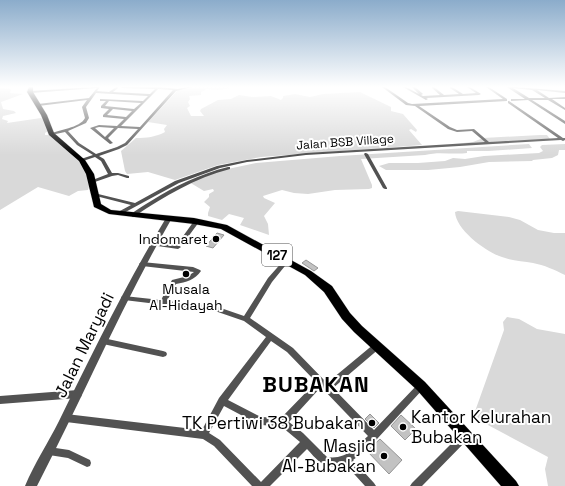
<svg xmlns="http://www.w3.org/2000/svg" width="565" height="486" viewBox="0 0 565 486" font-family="'Space Grotesk',sans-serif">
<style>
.green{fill:#d9d9d9}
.building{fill:#c2c2c2;stroke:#969696}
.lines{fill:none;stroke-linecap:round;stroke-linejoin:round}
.primary-casing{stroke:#dbdbdb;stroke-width:1}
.minor{fill:#525252;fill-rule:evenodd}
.tertiary{fill:#525252;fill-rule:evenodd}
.primary{fill:#000;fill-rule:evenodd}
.poi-dot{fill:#000;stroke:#fff;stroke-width:1.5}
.labels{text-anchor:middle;stroke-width:4;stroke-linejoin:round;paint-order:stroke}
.far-street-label{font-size:12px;fill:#000;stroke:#fff}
.shield{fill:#fff;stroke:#4c4c4c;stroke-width:1}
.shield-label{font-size:13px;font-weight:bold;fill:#000}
.poi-label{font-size:14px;fill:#000;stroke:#fff;text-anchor:end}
.near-street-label{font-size:17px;fill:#000;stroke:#fff}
.near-poi-label{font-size:17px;fill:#000;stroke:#fff;text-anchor:end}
.near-district-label{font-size:22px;font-weight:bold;letter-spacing:1px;fill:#000;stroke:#fff}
</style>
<rect width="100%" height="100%" fill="#fff"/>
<!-- green -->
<path class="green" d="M194 87H235L219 90 207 89 201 92V95L189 96 190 99 188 102 190 106 187 108 191 116H204L200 111 201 109 218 100 231 99 239 95 252 97 271 96 281 100 283 98V96L295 94 310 97 323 94 360 92 391 107V111L403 114 417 130 416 132 411 129 409 130 422 145 261 157 218 165 175 180 148 172 127 174 125 171 121 151 136 138C146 138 156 137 165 132L164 129 167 125 148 122 178 90Z
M0 88 11 89 10 93 23 94 1 102 3 109 14 111 16 113 3 116 2 119 8 121 7 123 41 118 46 123 45 126 48 131 45 133V135H50C64 148 96 169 88 190L78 191 69 196 38 187 0 210Z
M540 135H547L550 139 453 144 473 142 483 138Z
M529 144 532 148 488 151H467V153C453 155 439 151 425 155L361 159 372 185V188L369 189 335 190 308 194 294 193 282 190 263 196 264 198 275 203 264 216 268 224 269 235 240 225 244 218 229 214 222 220 208 216V213L210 207 204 202 209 197V194L214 191 213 189 204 191 189 182 223 170 256 163 340 156Z
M565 144V150H559L558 155 552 158 533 160 532 161 489 162 460 167 428 170H386L379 166 389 163H418L445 161 453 158 465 159 484 156 539 153 543 151 540 147 542 145Z
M458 211 509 217 520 220 538 230 554 233H565V275C555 270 544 265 533 263 523 261 512 261 502 257 486 252 456 230 455 212Z
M507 317 519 319 537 329 565 334V486H548L545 469 548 457 473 417 504 330 503 322Z"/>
<!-- building -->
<path class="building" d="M217 233 224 235 213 248 206 246Z
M306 260 318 268 314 271 302 263Z
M370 414 379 423 374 428 365 419Z
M401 415 416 429 405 440 391 426Z
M380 439 402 460 389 474 367 451Z"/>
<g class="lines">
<defs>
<path id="primary" d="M29 87H33V92L47 115 54 133 85 160 94 174 101 204 111 210 194 218 227 225 311 271 332 286 350 313 362 326 425 382 516 481 519 486H501L417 390 354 332 342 319 324 292 305 275 221 229 194 224 109 214 94 207 86 174 79 161 49 135 41 115 27 92Z"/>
</defs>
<!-- primary casing -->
<use href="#primary" class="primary-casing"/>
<!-- minor -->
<path class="minor" d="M93 87H100L97 91 109 92 116 87H118V88L113 92 150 94 155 89 122 88 120 87H160L177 89 188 87H192L176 91 127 145 119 149 99 156 104 159 112 173H118L129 176V178H127L118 175 112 176 92 183 90 182V181L108 174 101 161 95 157 83 161H81V159L93 155 77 145 65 132 51 135 49 134C58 130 80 128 85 118L82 107 87 100 38 106 36 105 38 104 89 98 97 88 30 93 28 92 30 91ZM158 89 173 90 140 127 121 126ZM96 93 148 96 143 101 100 99V101H106L101 106V108L109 109 103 115V117L124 119 117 126 99 125 90 128 110 144 113 143 108 138 118 128 138 129 125 143 117 147 96 154 79 143 68 131 86 123 89 118 86 107ZM109 101 141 103 134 109 105 106ZM113 109 132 111 126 117 107 115ZM99 127 114 128 105 137 95 128Z
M382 87H385L408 103 412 104 503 99 486 87H489L507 99V101L419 106 450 127 457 130 474 129 489 142 558 138 508 103V101H509L563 138H565V140L563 141 561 140 306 155 247 162 220 168 179 183 120 215 117 213 118 212 131 205 92 195V194L94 193 135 203 175 181 217 166 247 160 306 153 485 142 472 131 457 132 448 129 415 106 406 105Z
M403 87H406L419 94 412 87H415L422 93 423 94 421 95 423 96 440 95 432 88V87H434L444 95 459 94 450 88V87H452L463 94 476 93 467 87H470L481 94 479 95 426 98 428 99 426 100Z
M507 87H516L565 91V93L537 90 549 98 565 97V99H552L565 108V110L548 100H532L565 121V124L528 100 511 101V99H525ZM513 88 532 90 545 98H529Z
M365 153H366L368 154 387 188V189H385L383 188 364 154Z
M228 167H230V169C195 178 165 196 135 216L133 217 130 215C136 210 144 205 151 201 175 186 200 174 228 167Z
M196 220 199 222 185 241H181L180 240 181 239 194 221Z
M153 242 178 245 181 247 178 249 151 245 150 244Z
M286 259 289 261 272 282 250 318 293 348 327 383 374 344 377 343 380 344 381 346 380 348 333 388 374 430 418 384 421 382 424 384 425 386 424 388 377 439 361 454 353 460 374 483 376 486H365L345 464C325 471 319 462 307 449L270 486H252L214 446 203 439 66 422 63 421 62 418 63 415 66 414 202 430 219 398 266 337 244 321 215 311 124 300H122L121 298 122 296H124L161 300 172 280 188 276 194 272 142 266 140 265 139 264 140 263 142 262 193 267 200 270 201 271C195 280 186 282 176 284L167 301 215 306 244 316 268 278 284 260ZM271 341 287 352 316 382 281 418 261 417 228 400ZM321 387 368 436C356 447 346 460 327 457L303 433 289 422ZM224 406 260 425 279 426 282 427 300 442 261 482 220 440 209 433Z
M103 338 163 351 166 352 167 354 166 356 163 357 103 344 101 343 99 341 101 339Z
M78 390 81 391 82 394 81 397 78 398 0 404V396Z
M466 431 469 432 470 435 469 438 422 486H410L412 483 463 432Z
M49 447 69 450 90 460 91 463 90 466 87 467 68 458 49 455 46 454 45 451 46 448Z"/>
<!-- tertiary -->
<path class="tertiary" d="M169 216 172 218C122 305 83 397 37 486H25C34 464 48 443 59 421 93 352 126 284 166 218Z"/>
<!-- primary -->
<use href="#primary" class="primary"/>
</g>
<!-- sky -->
<linearGradient id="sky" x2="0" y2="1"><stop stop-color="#8baccb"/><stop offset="0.56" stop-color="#fff"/><stop offset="1" stop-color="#fff" stop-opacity="0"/></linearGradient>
<rect width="565" height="155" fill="url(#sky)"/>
<!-- markers -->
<g class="poi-dot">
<circle cx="216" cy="239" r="4"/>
<circle cx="186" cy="274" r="4"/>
<circle cx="372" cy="423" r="4"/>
<circle cx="403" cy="427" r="4"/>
<circle cx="384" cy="456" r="4"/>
</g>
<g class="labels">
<!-- far-street labels -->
<g class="far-street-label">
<text transform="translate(345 142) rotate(-4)" y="4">Jalan BSB Village</text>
</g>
<!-- shield labels -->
<rect class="shield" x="262" y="244" width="30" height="22" rx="3"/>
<g class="shield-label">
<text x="277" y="260">127</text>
</g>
<!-- poi labels -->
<g class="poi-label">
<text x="208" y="244">Indomaret</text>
<text x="186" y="294" text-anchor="middle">Musala<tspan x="186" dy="16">Al-Hidayah</tspan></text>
</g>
<!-- near-street labels -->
<g class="near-street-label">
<text transform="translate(84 345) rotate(-64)" y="6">Jalan Maryadi</text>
</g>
<!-- near-poi labels -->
<g class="near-poi-label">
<text x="411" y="423" text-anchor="start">Kantor Kelurahan<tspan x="411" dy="20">Bubakan</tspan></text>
<text x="364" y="429">TK Pertiwi 38 Bubakan</text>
<text x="376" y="452">Masjid<tspan x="376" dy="20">Al-Bubakan</tspan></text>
</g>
<!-- near-district labels -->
<g class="near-district-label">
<text x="316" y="392">BUBAKAN</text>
</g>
</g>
</svg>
